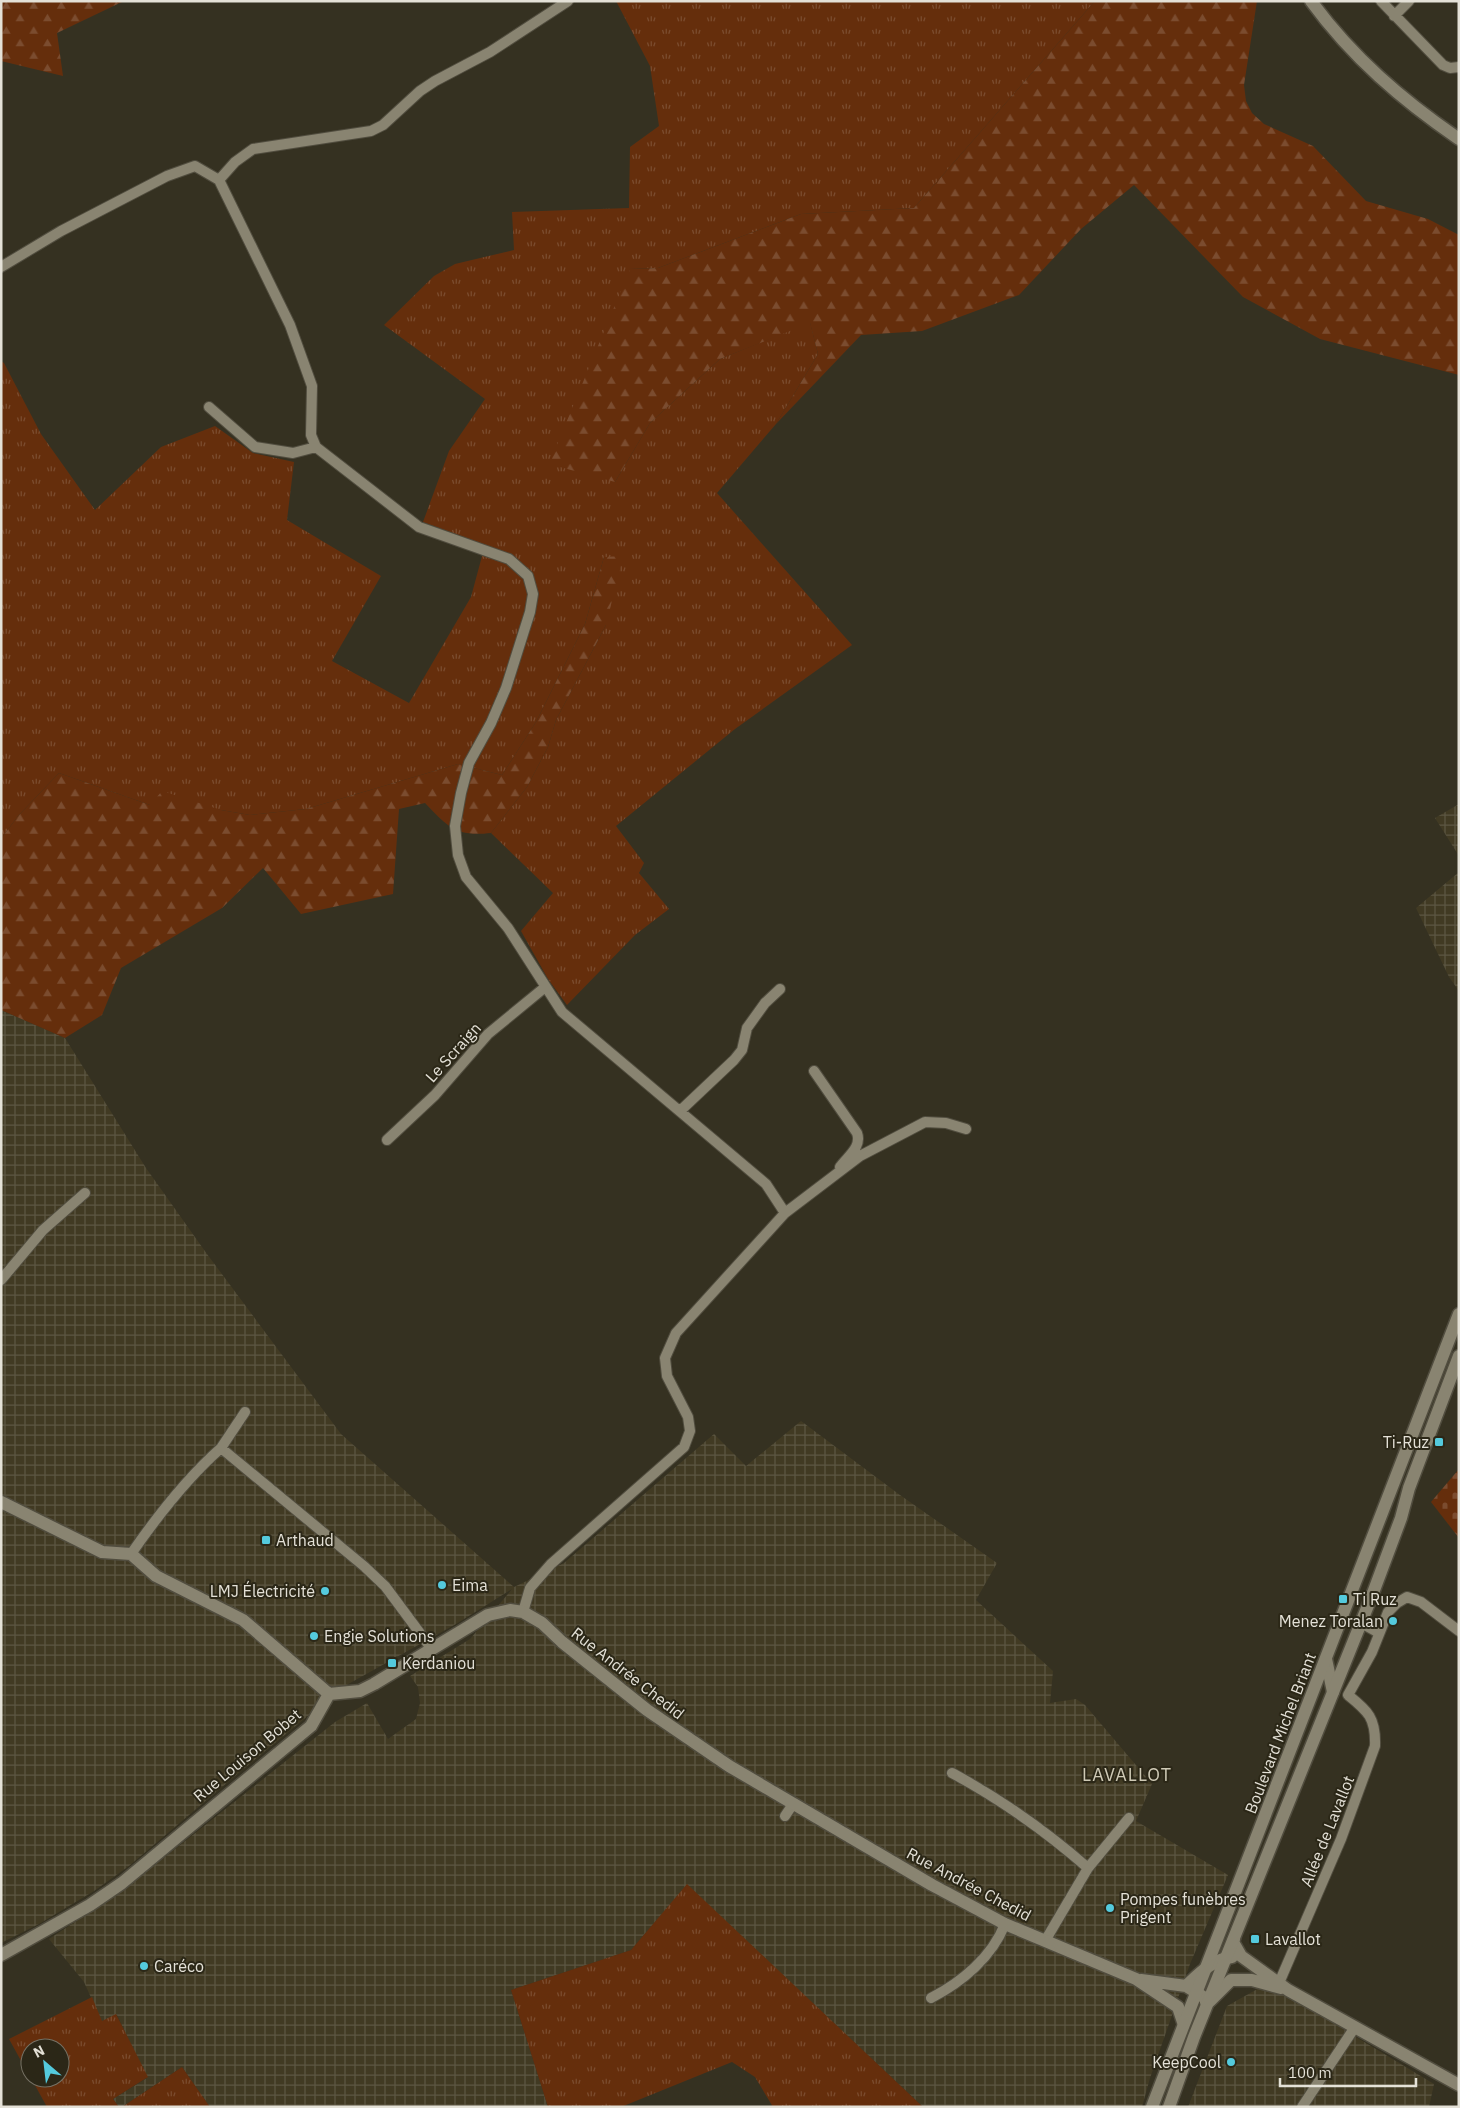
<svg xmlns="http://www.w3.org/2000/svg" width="1460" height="2108" viewBox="0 0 1460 2108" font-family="'IBM Plex Sans',sans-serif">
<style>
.industrial{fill:url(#industrial-grid)}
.grass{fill:url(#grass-tufts)}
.forest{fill:url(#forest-firs)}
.cemetery{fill:url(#cemetery-stones)}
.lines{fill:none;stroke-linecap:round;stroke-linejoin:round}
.minor-casing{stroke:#514d3f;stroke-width:12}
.tertiary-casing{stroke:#514d3f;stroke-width:15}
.secondary-casing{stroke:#514d3f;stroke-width:15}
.minor{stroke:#898471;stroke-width:10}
.tertiary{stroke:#898471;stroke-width:12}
.secondary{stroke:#898471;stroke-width:12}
.poi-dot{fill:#54cadd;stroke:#2b2717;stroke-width:2}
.labels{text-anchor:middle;stroke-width:4;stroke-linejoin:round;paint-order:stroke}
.street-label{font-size:16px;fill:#e4e1d7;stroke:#2b2717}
.poi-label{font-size:16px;fill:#e4e1d7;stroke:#2b2717;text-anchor:start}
.neighbourhood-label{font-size:18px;letter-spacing:1px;fill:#cfcab6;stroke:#2b2717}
</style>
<defs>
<pattern id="industrial-grid" width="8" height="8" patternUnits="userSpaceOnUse" patternTransform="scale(1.25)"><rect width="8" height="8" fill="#413a23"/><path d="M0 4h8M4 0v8" fill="none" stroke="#5c5642"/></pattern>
<pattern id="grass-tufts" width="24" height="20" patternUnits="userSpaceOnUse" patternTransform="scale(1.25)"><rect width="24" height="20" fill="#652e0c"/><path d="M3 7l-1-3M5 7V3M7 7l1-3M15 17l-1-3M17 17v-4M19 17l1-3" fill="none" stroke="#7b4c2f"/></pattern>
<pattern id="forest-firs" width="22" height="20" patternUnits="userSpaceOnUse" patternTransform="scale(1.25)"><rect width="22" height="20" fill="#652e0c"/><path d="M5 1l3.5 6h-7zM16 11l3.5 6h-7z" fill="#7b4c2f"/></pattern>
<pattern id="cemetery-stones" width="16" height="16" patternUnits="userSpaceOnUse" patternTransform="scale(1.25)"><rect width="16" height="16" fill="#652e0c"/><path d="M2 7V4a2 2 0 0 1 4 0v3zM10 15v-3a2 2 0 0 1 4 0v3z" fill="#7b4c2f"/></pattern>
</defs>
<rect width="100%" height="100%" fill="#353121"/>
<!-- industrial -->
<path class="industrial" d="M1459 804V856L1435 818Z
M1459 872V991L1449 977 1416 908Z
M1 1010 65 1038 146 1168 207 1254 341 1434 514 1587 564 1563 714 1434 746 1466 801 1421 900 1495 997 1563 976 1600 1053 1671 1050 1703 1076 1699 1085 1705 1152 1784 1136 1821 1228 1875 1190 1964 1150 2078 1142 2107H923L687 1885 631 1950 511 1990 548 2107H210L182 2067 122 2107H119L113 2099 147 2078 117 2015 102 2022 84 1982 49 1939 122 1891 335 1722 367 1703 388 1739 416 1719 420 1703 418 1687 410 1676 470 1639 512 1589 456 1624 343 1687 235 1776 129 1866 94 1891 39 1924 1 1943Z
M1261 1987 1288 1996 1434 2084 1429 2107H1188L1227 2006Z"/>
<!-- grass -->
<path class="grass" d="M616 1H1095L914 208 801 214 658 268 630 269 615 482 650 423 720 359 810 322 818 354 776 424 717 493 852 645 735 729 616 826 644 863 639 873 669 909 635 935 567 1005 548 979 521 931 553 893 491 833 527 787 548 747 556 720 606 625 604 557 585 624 536 722 502 775 458 764 306 809 250 815 221 810 150 805 59 773 18 816 1 839V361L4 363 41 434 95 510 161 447 215 426 253 453 294 462 287 520 381 576 332 661 409 703 471 597 485 545 423 522 449 451 485 399 384 325 434 276 455 264 514 250 512 212 629 208 630 147 659 126 650 66Z
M687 1884 923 2107H773L755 2077 732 2062 621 2107H548L511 1990 631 1950Z
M92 1997 102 2021 116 2014 148 2077 113 2099 119 2107H47L31 2078H60V2048H30V2077L9 2039Z
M182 2067 210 2107H122Z"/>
<!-- forest -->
<path class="forest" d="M1 1H124L57 33 63 76 1 61Z
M1095 1H1257L1244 85 1246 101 1252 113 1264 124 1313 146 1366 201 1428 219 1459 235V375L1320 339 1243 297 1134 185 1081 229 1019 295 922 331 861 335 776 424 818 354 810 323 720 359 650 423 615 482 549 464 630 269 658 268 801 214 914 208Z
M623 556 606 625 556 720 548 747 527 787 491 833C456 837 448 827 425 803L399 809 393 894 301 914 263 868 222 908 121 968 102 1015 65 1038 1 1010V839L18 816 59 773 150 805 162 791 221 810 250 815 306 809 458 764 502 775 536 722 585 624 604 557Z"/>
<!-- cemetery -->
<path class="cemetery" d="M1459 1469V1538L1431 1502Z"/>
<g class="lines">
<defs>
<path id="minor" d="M1381 1 1443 65 1450 68 1459 67
M1394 16 1409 1
M219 180 235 162 253 149 371 131 383 125 420 91 435 81 490 52 568 1
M1 267 61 231 167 176 195 166 219 180 290 325 312 386 311 435 316 447 419 527 509 559 528 576 533 594 530 612 506 688 491 723 469 763 461 793 455 826 458 855 466 877 508 928 562 1012 766 1184 785 1213 676 1333 665 1358 667 1376 688 1417 690 1431 684 1447 551 1564 530 1588 523 1612
M209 407 255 447 293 453 316 447
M814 1071 857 1133C862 1147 848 1156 840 1167
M680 1111 734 1060 742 1050 747 1028 765 1003 780 989
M387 1140 435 1095 488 1034 544 988
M785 1213 860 1156 925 1122 946 1123 966 1129
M1 1280 43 1230 85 1193
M221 1448 245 1412
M131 1554C158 1515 186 1479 221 1448L365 1567 385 1586 431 1648
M1361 1623 1379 1633
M1348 1695 1372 1652 1388 1612 1397 1603 1407 1597 1421 1602 1459 1631
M952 1773C1000 1799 1047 1832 1088 1868
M785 1816 793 1804
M1045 1941 1088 1868 1129 1818
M1279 1983 1341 1839 1375 1746C1376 1718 1368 1711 1348 1695
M931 1998C962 1982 992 1957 1005 1924
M1302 2107 1355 2027"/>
<path id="tertiary" d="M1 1502 102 1552 131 1554 156 1576 243 1620 329 1694
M1326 1659 1333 1692
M329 1694 360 1691 374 1684 488 1615 510 1610 523 1612 542 1623 562 1642 647 1710 729 1766 932 1885 1005 1924 1136 1979 1178 2007 1183 2022
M1234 1939 1233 1942 1241 1956 1288 1990 1459 2085
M1 1955 90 1905 122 1883 311 1726 329 1694
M1141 1980 1186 1986 1205 1998
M1186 1986C1199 1974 1213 1959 1232 1957
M1206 2002 1210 2001 1231 1980H1252L1281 1988"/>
<path id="secondary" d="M1311 1C1352 57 1402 100 1459 139
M1152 2107 1459 1314
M1169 2107 1194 2037 1373 1593 1401 1518 1409 1488 1459 1356"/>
</defs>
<!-- minor casing -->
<use href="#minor" class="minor-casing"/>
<!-- tertiary casing -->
<use href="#tertiary" class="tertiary-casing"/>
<!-- secondary casing -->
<use href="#secondary" class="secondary-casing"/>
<!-- minor -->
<use href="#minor" class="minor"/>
<!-- tertiary -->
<use href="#tertiary" class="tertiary"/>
<!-- secondary -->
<use href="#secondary" class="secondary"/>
</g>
<!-- markers -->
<g class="poi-dot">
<rect x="1434" y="1437" width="10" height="10" rx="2.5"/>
<rect x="261" y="1535" width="10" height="10" rx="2.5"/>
<circle cx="442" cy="1585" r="5"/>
<circle cx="325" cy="1591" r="5"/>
<rect x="1338" y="1594" width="10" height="10" rx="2.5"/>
<circle cx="1393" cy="1621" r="5"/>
<circle cx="314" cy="1636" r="5"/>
<rect x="387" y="1658" width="10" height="10" rx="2.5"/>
<circle cx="1110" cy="1908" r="5"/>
<rect x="1250" y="1934" width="10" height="10" rx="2.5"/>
<circle cx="144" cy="1966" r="5"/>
<circle cx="1231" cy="2062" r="5"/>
</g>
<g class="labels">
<!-- street labels -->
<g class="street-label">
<text transform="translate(453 1052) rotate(-48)" y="6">Le Scraign</text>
<text transform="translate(628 1673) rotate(38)" y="6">Rue Andrée Chedid</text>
<text transform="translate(1280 1733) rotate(-69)" y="6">Boulevard Michel Briant</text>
<text transform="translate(247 1755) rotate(-40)" y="6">Rue Louison Bobet</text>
<text transform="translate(1327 1831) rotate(-68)" y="6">Allée de Lavallot</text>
<text transform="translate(969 1884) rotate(28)" y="6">Rue Andrée Chedid</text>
</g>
<!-- poi labels -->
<g class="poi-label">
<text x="1429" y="1448" text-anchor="end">Ti-Ruz</text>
<text x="276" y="1546">Arthaud</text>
<text x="452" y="1591">Eima</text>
<text x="315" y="1597" text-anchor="end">LMJ Électricité</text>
<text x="1353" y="1605">Ti Ruz</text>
<text x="1383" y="1627" text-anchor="end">Menez Toralan</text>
<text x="324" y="1642">Engie Solutions</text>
<text x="402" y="1669">Kerdaniou</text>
<text x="1120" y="1905">Pompes funèbres<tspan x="1120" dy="18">Prigent</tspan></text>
<text x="1265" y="1945">Lavallot</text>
<text x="154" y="1972">Caréco</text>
<text x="1221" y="2068" text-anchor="end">KeepCool</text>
</g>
<!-- neighbourhood labels -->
<g class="neighbourhood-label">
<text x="1127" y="1781">LAVALLOT</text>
</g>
</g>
<!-- border -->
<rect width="1460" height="2108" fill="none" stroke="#e4e1d7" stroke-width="5"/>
<!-- north arrow -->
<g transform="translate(45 2063) rotate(332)"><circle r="24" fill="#2b2717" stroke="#757164"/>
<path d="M0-4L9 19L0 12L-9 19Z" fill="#54cadd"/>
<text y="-8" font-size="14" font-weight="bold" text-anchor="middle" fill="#e4e1d7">N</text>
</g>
<!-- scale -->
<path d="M1280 2078v8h136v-8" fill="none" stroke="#e4e1d7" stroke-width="2.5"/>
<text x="1288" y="2078" font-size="15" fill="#e4e1d7" stroke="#2b2717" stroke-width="4" paint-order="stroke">100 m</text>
</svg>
